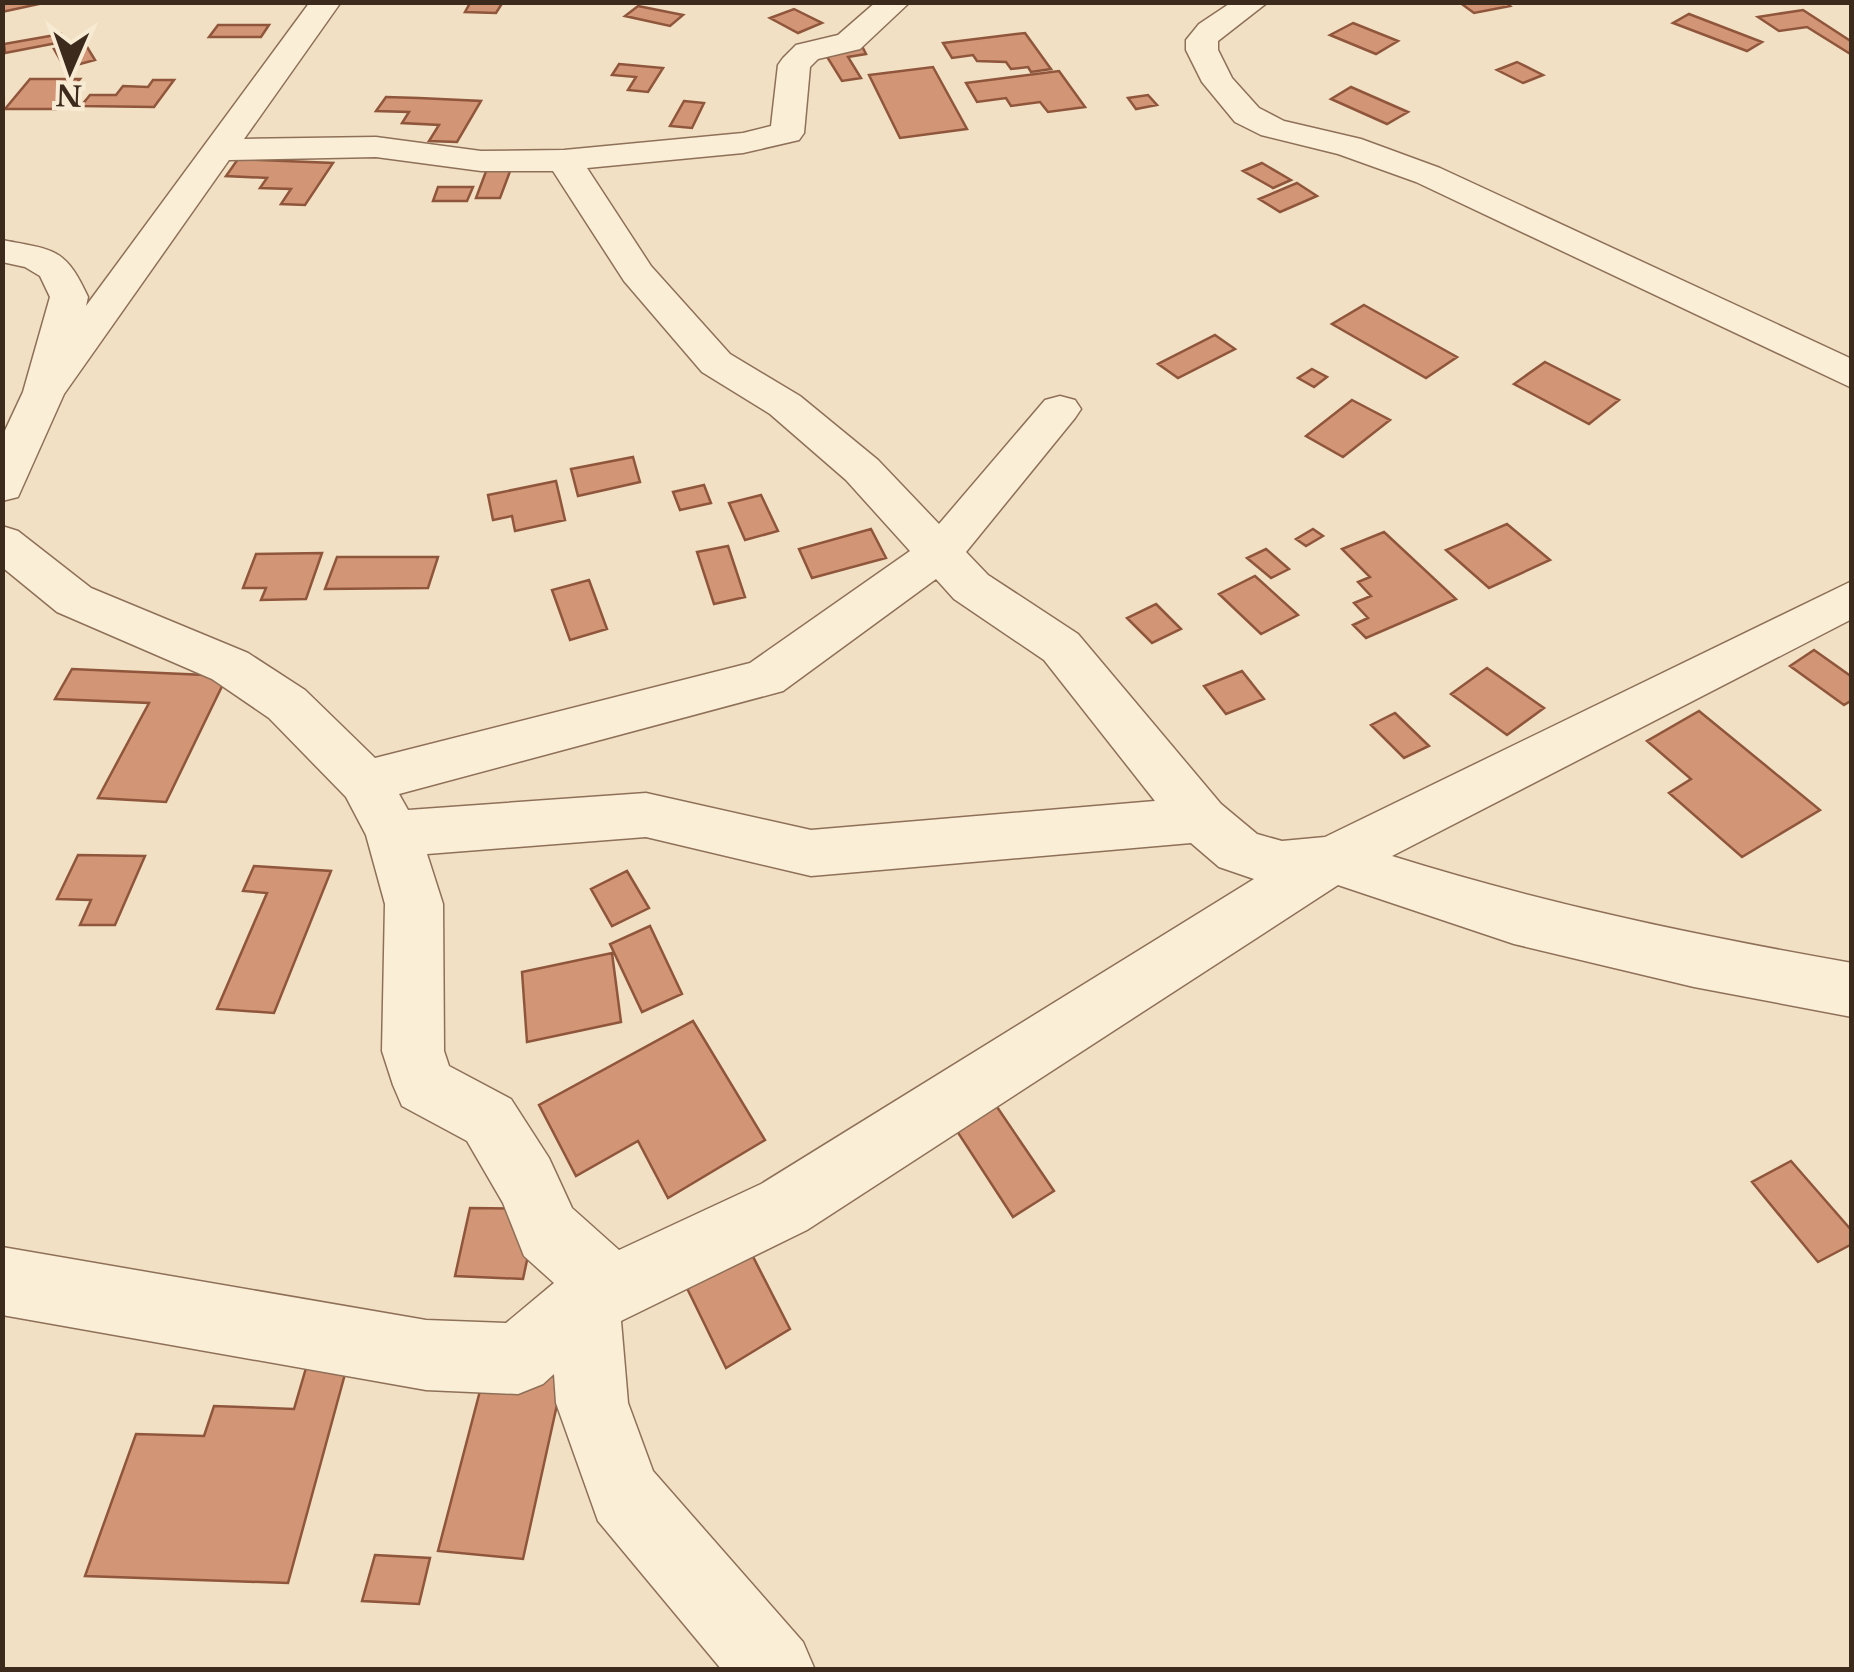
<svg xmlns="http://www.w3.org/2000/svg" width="1854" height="1672" viewBox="0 0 1854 1672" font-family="'Libre Baskerville',serif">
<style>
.building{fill:#d29576;stroke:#8f563c;stroke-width:2.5}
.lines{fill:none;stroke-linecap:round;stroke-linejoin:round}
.minor-casing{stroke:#8e7058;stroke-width:3}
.minor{fill:#fbeed7;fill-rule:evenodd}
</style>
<rect width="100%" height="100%" fill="#f1e0c3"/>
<!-- building -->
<path class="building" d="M2 2H48L2 12Z
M458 2H503L496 13 465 12 470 3Z
M1459 2H1505L1510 6 1474 13Z
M638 6 683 15 670 26 625 16Z
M794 9 822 23 798 33 770 18Z
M1803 10 1852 42V55L1807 27 1779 31 1758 17Z
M1689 14 1762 42 1747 51 1673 23Z
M1353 23 1398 41 1376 54 1330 35Z
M218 25H269L261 37H209Z
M1025 33 1051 69 1031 72 1028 67 1011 69 1006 62 977 61 973 55 952 58 943 43Z
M61 34 62 42 5 53 4 44Z
M84 42 95 60 65 68 54 49Z
M862 46 866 54 848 57 861 78 842 81 824 52Z
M1517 62 1543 75 1523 83 1497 70Z
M619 64 663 68 648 92 628 90 636 77 612 75Z
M933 67 967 129 900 138 869 75Z
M1059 71 1085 107 1048 112 1040 102 1011 106 1006 98 977 102 966 83Z
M30 79H80L56 109H5Z
M153 80H174L154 107 81 106 90 95H116L123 86 148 87Z
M1351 87 1408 112 1387 124 1331 99Z
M1148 95 1157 105 1136 109 1128 98Z
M386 97 419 98 481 101 457 142 429 141 439 125 402 123 409 112 376 111Z
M684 101 704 103 692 128 670 126Z
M238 159 333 163 305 205 281 204 291 189 260 188 267 178 226 176Z
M1262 163 1291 180 1273 188 1243 171Z
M488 166H512L500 198H476Z
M1297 183 1317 196 1280 212 1259 199Z
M438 187H473L467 201H433Z
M1364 305 1457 357 1426 378 1332 324Z
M1215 335 1235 349 1178 378 1158 364Z
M1545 362 1619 400 1589 424 1514 384Z
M1312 369 1327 377 1314 387 1298 378Z
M1352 400 1390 420 1343 457 1306 436Z
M633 457 640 482 578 496 571 469Z
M556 481 565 520 515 531 512 516 493 520 488 495Z
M704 485 711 503 680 510 673 492Z
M761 495 778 531 745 540 729 503Z
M1507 524 1550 560 1489 588 1446 550Z
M871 529 886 558 812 578 799 549Z
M1313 529 1323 536 1306 546 1296 539Z
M1384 532 1456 599 1366 638 1353 625 1368 618 1354 603 1371 596 1358 582 1370 577 1342 549Z
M728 546 745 597 714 604 697 552Z
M1266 549 1289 569 1271 578 1247 558Z
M322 553 306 599 261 600 266 588H243L256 554Z
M337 557H438L428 588 325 589Z
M1255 576 1298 615 1261 634 1219 594Z
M589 580 607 629 570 640 552 590Z
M1156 604 1181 629 1152 643 1127 618Z
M1814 650 1852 677V700L1844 705 1790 666Z
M1487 668 1544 708 1507 735 1451 694Z
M72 669 227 676 166 802 98 798 149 703 55 699Z
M1242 671 1264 699 1226 714 1204 686Z
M1699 711 1820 810 1742 857 1669 793 1691 779 1647 741Z
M1395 713 1429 746 1404 758 1371 725Z
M78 855 145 856 115 925H80L91 900 57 899Z
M254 866 331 871 274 1013 217 1009 267 893 243 891Z
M627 871 649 908 612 926 591 889Z
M650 926 682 994 642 1012 610 944Z
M612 953 621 1022 527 1042 522 972Z
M693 1021 765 1140 668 1198 638 1141 576 1176 539 1105Z
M993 1101 1054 1191 1013 1217 953 1125Z
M1791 1161 1852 1231V1244L1818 1262 1752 1182Z
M470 1208 538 1209 523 1279 455 1276Z
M745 1241 790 1329 726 1368 682 1278Z
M311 1351 351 1352 288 1583 85 1576 136 1434 204 1436 214 1406 294 1409Z
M486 1368 564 1373 523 1559 438 1551Z
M375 1555 430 1558 419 1604 362 1601Z"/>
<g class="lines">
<defs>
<path id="minor" d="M310 2H341L244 139 376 137 481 151 564 150 743 133 771 126 778 65 783 58 796 45 838 35 876 2H910L860 49 818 59 810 67 804 133 799 140 743 153 587 168 651 266 730 354 800 396 878 460 939 524 1045 400 1060 396 1075 400 1081 409 1075 418 966 552 988 575 1078 634 1221 804 1257 834 1282 841 1325 837 1852 581V619L1392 856C1545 904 1694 935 1852 963V1017L1694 987 1514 944 1338 885 807 1230 621 1321 628 1403 653 1471 803 1642 815 1670H722L598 1521 556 1403 554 1374 543 1384 518 1394 426 1390 2 1315V1247L426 1320 506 1323 554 1283 524 1256 503 1203 467 1141 402 1106 393 1085 382 1051 385 904 366 835 346 797 269 718 212 679 57 612 2 567V526L18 531 91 588 248 653 305 690 375 758 750 663 910 551 846 480 770 414 702 372 624 281 553 171H481L376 157 229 160 64 394 18 497 2 501V437L23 392 50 297 40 276 25 267 2 262V240C54 250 65 247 88 297L86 306ZM936 579 954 599 1044 660 1155 801 811 830 646 793 408 810 399 794 783 691ZM646 837 811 876 1191 843 1219 867 1254 879 761 1184 619 1250 572 1208 549 1158 511 1099 449 1066 444 1051 443 904 427 854Z
M1232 2H1268L1218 41V50L1232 78 1259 108 1284 121 1361 139 1440 168 1852 359V388L1416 182 1338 154 1261 135 1235 122 1202 82 1186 50V40L1199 24Z"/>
</defs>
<!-- minor casing -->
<use href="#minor" class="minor-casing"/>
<!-- minor -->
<use href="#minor" class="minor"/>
</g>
<!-- border -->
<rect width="1854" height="1672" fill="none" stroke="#3c2a1d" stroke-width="10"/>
<!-- north arrow -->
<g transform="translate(70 70) rotate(182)" stroke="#f8ebd4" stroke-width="8" paint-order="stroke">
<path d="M0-8L18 38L0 25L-18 38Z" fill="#3c2a1d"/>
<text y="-15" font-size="28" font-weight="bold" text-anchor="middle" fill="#3c2a1d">N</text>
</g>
</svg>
